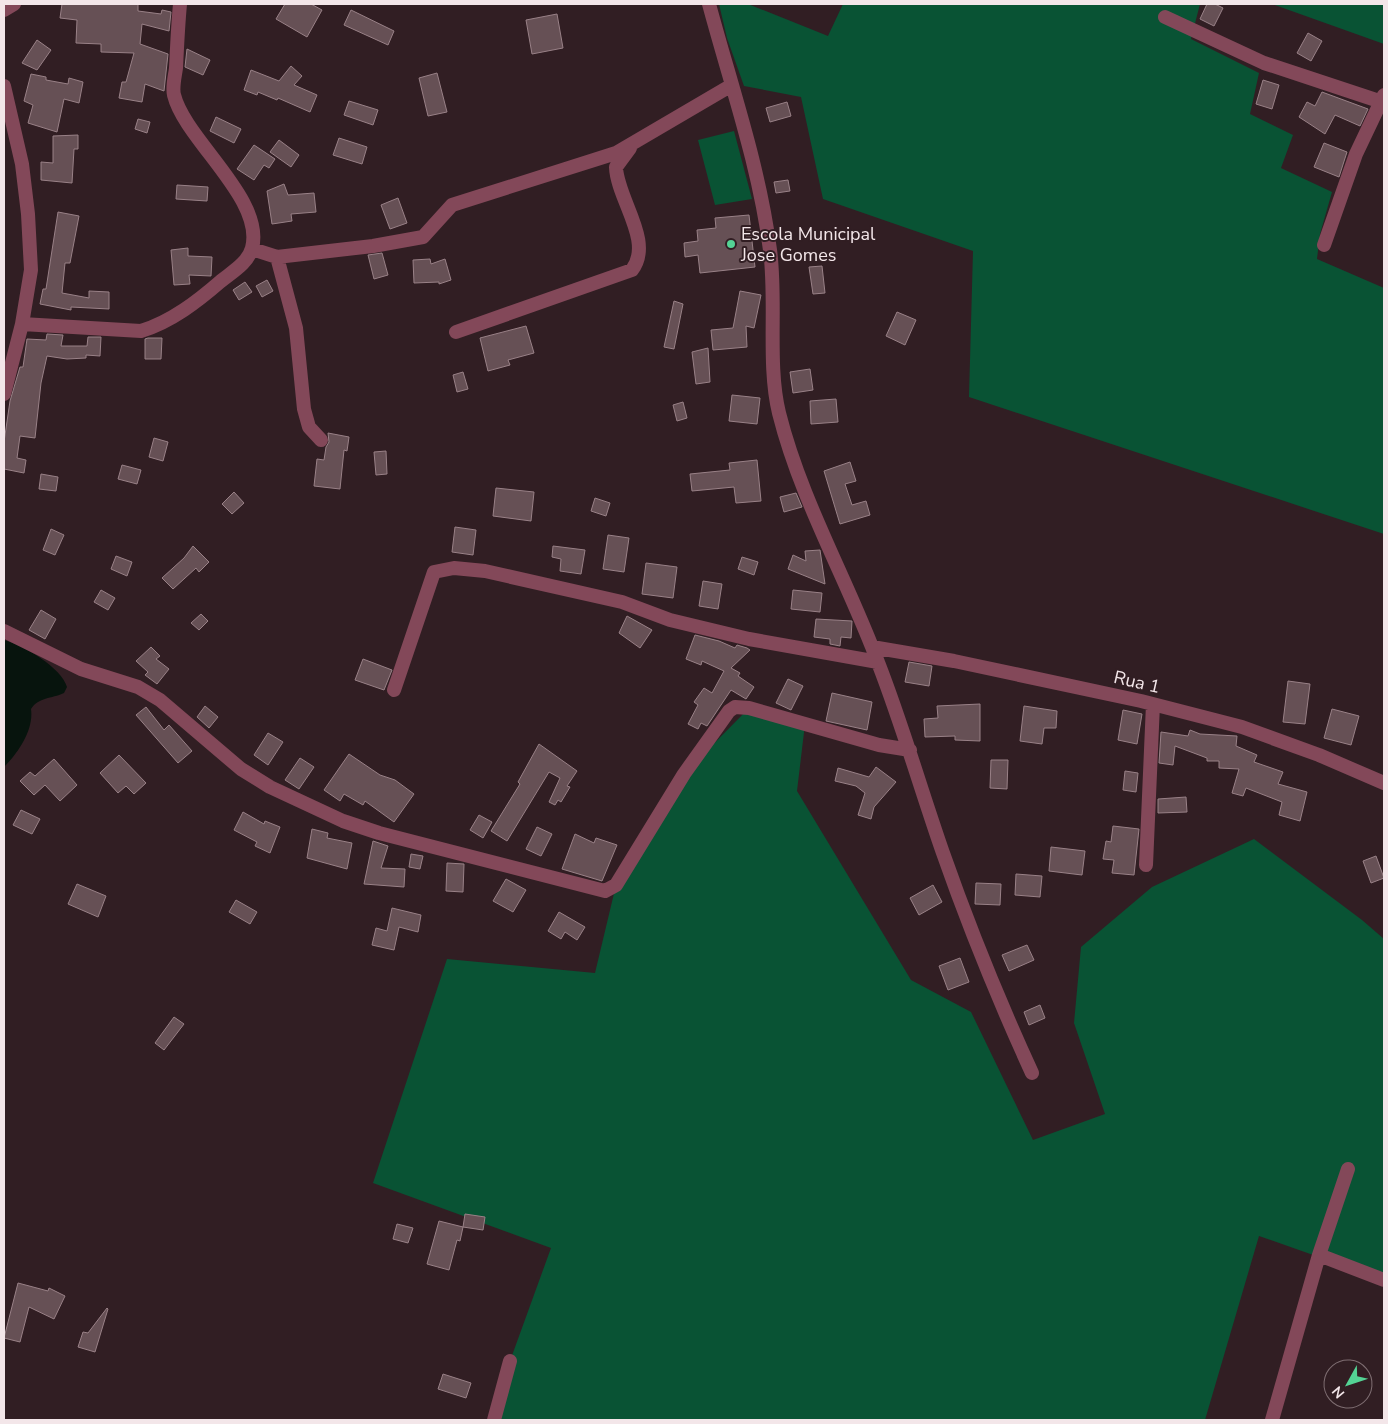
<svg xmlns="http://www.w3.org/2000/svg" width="1388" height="1424" viewBox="0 0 1388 1424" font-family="'Nunito Sans',sans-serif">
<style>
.green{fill:#095334}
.water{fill:#07140d}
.building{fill:#665055;stroke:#998187}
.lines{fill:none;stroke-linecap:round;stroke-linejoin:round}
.minor{stroke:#834859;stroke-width:14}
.poi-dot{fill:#54d395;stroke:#311e23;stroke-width:2}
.labels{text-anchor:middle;stroke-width:4;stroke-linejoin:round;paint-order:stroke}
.poi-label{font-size:18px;fill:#f3e6e9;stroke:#311e23;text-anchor:start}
.street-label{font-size:18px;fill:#f3e6e9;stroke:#311e23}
</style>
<rect width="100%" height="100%" fill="#311e23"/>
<!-- green -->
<path class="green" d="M719 4H748L828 36 843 4H1200L1191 39 1259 73 1250 114 1293 135 1281 168 1332 192 1320 234 1317 259 1384 288V534L969 397 973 251 823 199 801 97 744 86 727 38Z
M1272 4H1384V44Z
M734 131 752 199 715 205 698 140Z
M749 708 805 724 797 791 911 980 971 1012 1033 1140 1105 1114 1074 1023 1081 947 1152 887 1254 839 1362 920 1384 939V1280L1259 1236 1205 1420H495L510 1361 551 1248 373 1183 447 959 595 973 616 885 684 774Z"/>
<!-- water -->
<path class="water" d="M4 640C23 645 62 668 67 687L64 693C51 699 39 697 31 709 34 730 18 753 4 767Z"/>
<!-- building -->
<path class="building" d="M62 4H138V11L161 14 162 10 171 12 169 31 142 24 140 44 168 54 164 91 145 84 142 102 119 98 122 82H126L134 53 101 52V44L76 43 77 20 60 18Z
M285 4H311L322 10 307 37 276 19Z
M1207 4H1215L1223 8 1214 26 1200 19Z
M351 10 394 31 388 45 344 25Z
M557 14 563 48 532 54 526 20Z
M1308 33 1322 41 1311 61 1297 53Z
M37 40 51 50 37 70 22 63Z
M187 49 210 60 203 75 185 67Z
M291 66 302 76 294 85 317 95 310 112 278 98 277 100 258 92 257 95 244 90 251 70 279 81Z
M437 73 447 112 428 116 419 78Z
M31 74 46 77V80L68 84 69 78 83 82 79 103 64 99 57 132 28 123 33 105 24 101Z
M1263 80 1279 85 1272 109 1256 104Z
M1322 92 1368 109 1360 126 1335 115 1325 134 1299 117 1307 102 1315 106Z
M349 101 378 110 373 125 344 115Z
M787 102 791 116 770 122 766 108Z
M216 117 241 129 234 143 210 131Z
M138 119 150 122 147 133 135 129Z
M78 135V149H74L72 183 41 180V162L53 163V136Z
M339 138 367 147 362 164 333 155Z
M279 140 299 155 291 167 270 152Z
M1324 143 1347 152 1339 177 1314 167Z
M254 145 275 159 269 168 264 165 254 180 237 169Z
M788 180 790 191 776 193 774 182Z
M284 184 288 195 314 193 316 212 291 214 292 221 272 224 267 191Z
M177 185 208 187 207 201 176 199Z
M398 198 407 223 390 229 381 205Z
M58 212 79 216 70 263H65L62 293 89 298V291L109 292V309L71 307V310L40 304 43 289H46Z
M749 215 755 267 700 273 698 255 685 257 684 243 698 241 697 230 716 228 715 218Z
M188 248V256L212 257 211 276 189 275 190 284 174 285 171 250Z
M382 253 388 275 374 279 368 255Z
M430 259 431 264 445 259 451 280 439 284V282L414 283 413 260Z
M822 266 825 293 813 294 809 267Z
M267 280 273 291 262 297 256 286Z
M245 282 252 292 239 300 233 290Z
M740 291 761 295 754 328 746 326 747 347 713 350 711 330 733 328Z
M674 301 683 304 674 349 664 347Z
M897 312 916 320 905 345 886 336Z
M526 326 534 353 508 360 510 365 488 371 480 338Z
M47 334 63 335 61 346H87L88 337H101L100 356 86 355V358L67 359 47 356 41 383 35 438 20 436 17 458 26 460 24 473 4 469V442L10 401 20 367H23L27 339 46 340Z
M148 338H162L161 359H145V339Z
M708 348 710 382 696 384 692 352Z
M810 369 813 390 793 393 790 372Z
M463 372 468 389 457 392 453 375Z
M732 395 760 398 757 424 729 421Z
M836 399 838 422 811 424 810 401Z
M683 402 687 418 677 421 673 405Z
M328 433 349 437 347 451 344 450 340 489 314 486 317 459 324 460 326 447 329 442Z
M154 438 168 442 163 461 149 457Z
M386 451 387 474 376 475 374 452Z
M757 460 761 501 736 503 734 487 692 491 690 474 730 470 729 463Z
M850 462 856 481 845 484 852 505 866 501 870 515 840 524 824 471Z
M122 465 141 470 137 484 118 479Z
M41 474 58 477 56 491 39 489Z
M496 488 534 492 531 521 493 516Z
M234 492 244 503 232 514 222 504Z
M796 493 802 507 784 512 780 497Z
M595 498 610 503 606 516 591 511Z
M455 527 476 530 473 555 452 552Z
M51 529 64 535 55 555 43 550Z
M608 535 629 538 624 572 603 569Z
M193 546 209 562 199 572 196 568 173 589 162 578 184 558Z
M553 546 585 550 581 574 560 571 561 559 552 557Z
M820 550 825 584 788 569 793 555 806 561 805 551Z
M116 556 132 562 127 576 111 569Z
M742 557 758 562 754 575 738 569Z
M646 563 677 567 673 598 642 594Z
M703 581 722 584 718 609 699 606Z
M101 590 115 598 108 610 94 602Z
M793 590 822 593 820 612 791 609Z
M41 610 56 619 45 639 29 630Z
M201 614 208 621 199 630 191 623Z
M627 616 652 630 640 648 619 633Z
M816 619 852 621 851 638 841 637 840 646 830 644V639L814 637Z
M695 635 719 641 735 648 737 645 747 648 750 650 731 668 740 673 738 676 754 687 746 699 731 690 707 726 701 723 698 729 688 724 698 705 694 702 704 688 712 693 724 671 702 661 701 665 686 659Z
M151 647 160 656 156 659 169 669 157 684 145 675 148 672 136 661Z
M363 659 392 670 384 690 355 680Z
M909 662 932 666 929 686 905 682Z
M788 679 803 686 791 710 776 703Z
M1288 681 1310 684 1305 724 1283 722Z
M832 693 872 702 867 730 826 721Z
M980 704V741L955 740V736L925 737 924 719 938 718 937 706Z
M205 706 218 717 209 728 197 717Z
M1024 706 1057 711 1056 728H1044L1042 744 1020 741Z
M146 707 164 730 169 725 192 751 178 763 136 715Z
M1332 709 1359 716 1351 745 1324 738Z
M1123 710 1142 714 1137 744 1118 740Z
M1190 730 1200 734 1237 736 1236 746 1257 755 1254 762 1283 772 1278 784 1307 792 1300 821 1279 815 1282 802 1246 788 1243 796 1232 793 1239 769 1219 768V761H1207V758L1175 746 1173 765 1159 763 1161 732 1188 736Z
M268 733 283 742 268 765 254 755Z
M539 744 577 771 567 786 570 787 561 802 558 800 555 805 549 802 560 778 549 772 507 841 491 831 520 784 518 782Z
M349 754 380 775 395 780 414 794 394 822 365 801 363 805 344 794 340 801 324 790Z
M119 755 146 783 134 794 126 786 118 793 100 773Z
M300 758 314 767 299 789 285 780Z
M54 759 77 785 60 801 45 785 34 795 20 781 30 772 35 776Z
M991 760H1008L1007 789 990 788Z
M876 767 896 782 874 807 871 819 858 815 865 793 856 786 835 781 838 768 869 777Z
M1125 771 1138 773 1136 792 1123 790Z
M1186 797 1187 812 1158 813V799Z
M21 810 40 819 32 834 13 825Z
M243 812 264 824 265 821 280 827 270 853 255 846 257 842 234 830Z
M479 815 492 822 483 838 470 830Z
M1113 826 1139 829 1134 875 1112 873 1114 860 1103 859 1106 841 1111 842Z
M537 827 552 834 541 856 526 849Z
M312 829 328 833 327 838 352 843 347 869 307 858Z
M575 834 594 843 596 838 617 845 602 881 562 869Z
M373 841 388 846 381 868 405 869 404 887 364 884Z
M1051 847 1085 851 1082 875 1049 871Z
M411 854 423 856 420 869 409 867Z
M1376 856 1384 878 1371 883 1363 861Z
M447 863 464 864 463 892 446 891Z
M1016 874 1042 876 1040 897 1015 895Z
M506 879 526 890 513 912 493 901Z
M976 883 1001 884 1000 905 975 904Z
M77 884 106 896 98 917 68 904Z
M933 885 942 902 919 915 910 898Z
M236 900 257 912 250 924 229 912Z
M392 908 421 915 418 932 399 927 394 950 372 945 376 928 387 931Z
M559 912 585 927 577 940 565 932 561 939 548 931Z
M1027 945 1034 960 1009 971 1002 955Z
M960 958 969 982 948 990 939 966Z
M1040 1005 1045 1018 1029 1025 1024 1012Z
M174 1017 184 1024 164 1050 155 1043Z
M465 1214 485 1217 483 1230 463 1227Z
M439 1221 463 1227 460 1241 457 1240 449 1270 427 1264Z
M397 1224 413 1228 408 1243 393 1239Z
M18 1283 48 1291 49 1288 65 1296 54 1319 29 1307 20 1342 4 1338Z
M107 1308 108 1309 95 1352 78 1347 83 1332 88 1333Z
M443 1374 471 1383 466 1398 438 1389Z"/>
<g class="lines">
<!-- minor -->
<path class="minor" d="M709 4C731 86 759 165 770 250 777 302 767 364 779 413 801 501 848 581 879 665 903 727 921 790 943 853 969 927 999 1001 1032 1073
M4 10 14 4
M1165 17 1264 63 1382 102
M4 86 22 164 28 214 31 270 22 324 4 394
M1324 245 1356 154 1384 95
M252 249 277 257 373 246 423 237 452 205 616 153 732 85
M277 257 296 328 304 409 309 427 321 440
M22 324 141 331C171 322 198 301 221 281 232 272 248 263 252 248 265 199 185 140 174 95 172 87 175 76 176 68 177 47 178 25 180 4
M456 332 632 270C654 241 617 199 616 167L630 148
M4 631 81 669 138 687 160 700 241 769 270 787 343 821 379 833 605 891 616 885 684 774 729 711 735 707 749 708 879 745 910 750
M872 647 954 661 1141 701 1242 727 1319 755 1384 783
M394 690 434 572 454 568 485 571 622 602 670 620 749 639 878 662
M1146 865 1153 704
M1319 1255 1348 1169
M494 1420 510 1361
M1272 1420 1319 1255 1384 1280"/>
</g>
<!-- markers -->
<circle class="poi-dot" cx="731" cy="244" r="5"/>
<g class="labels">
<!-- poi labels -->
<g class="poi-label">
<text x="741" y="240">Escola Municipal<tspan x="741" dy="21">Jose Gomes</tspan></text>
</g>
<!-- street labels -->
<g class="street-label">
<text transform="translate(1137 682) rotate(13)" y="6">Rua 1</text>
</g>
</g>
<!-- border -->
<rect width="1388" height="1424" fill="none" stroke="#f3e6e9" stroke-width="10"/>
<!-- north arrow -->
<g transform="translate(1348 1384) rotate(230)"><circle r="24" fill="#311e23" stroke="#7f6e72"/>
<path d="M0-4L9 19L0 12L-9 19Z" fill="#54d395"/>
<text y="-8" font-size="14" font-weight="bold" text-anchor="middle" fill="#f3e6e9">N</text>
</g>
</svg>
